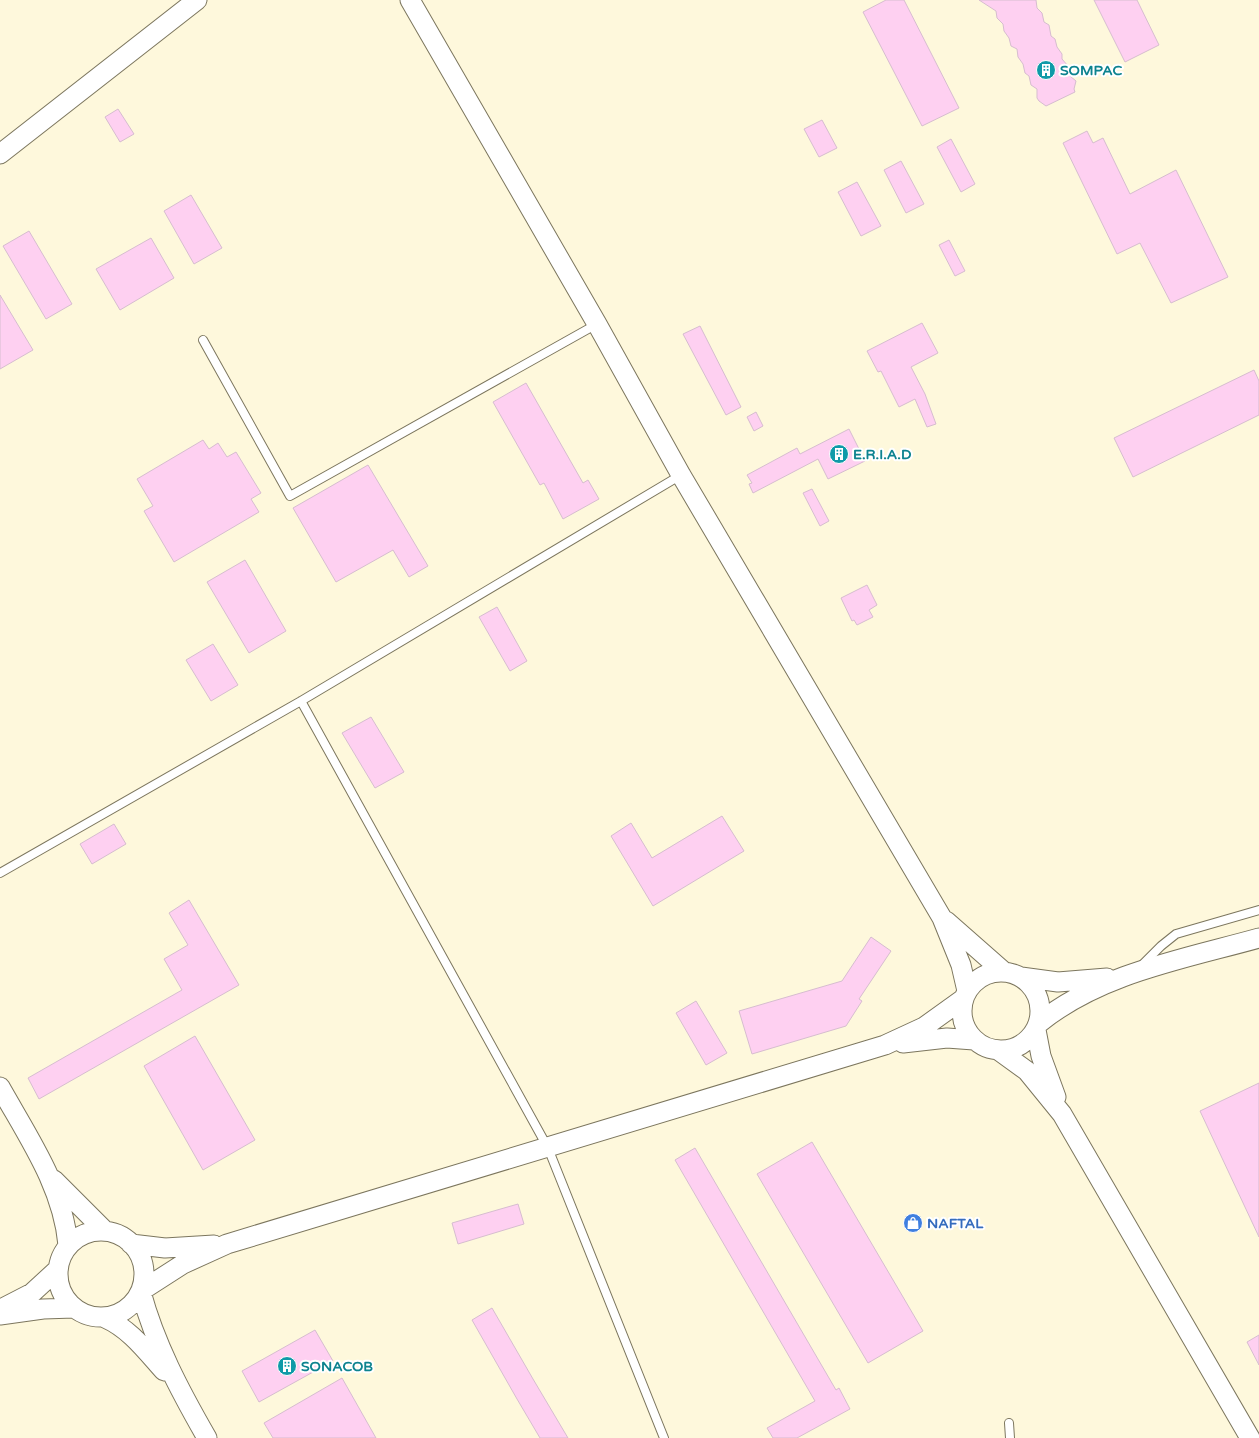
<svg xmlns="http://www.w3.org/2000/svg" width="1259" height="1438" viewBox="0 0 1259 1438" font-family="'Varela Round',sans-serif">
<style>
.building{fill:#fed0f1;stroke:#d6bdcf}
.lines{fill:none;stroke-linecap:round;stroke-linejoin:round}
.service-casing{stroke:#7c765e;stroke-width:10}
.tertiary-casing{stroke:#7c765e;stroke-width:21}
.service{stroke:#fff;stroke-width:8}
.tertiary{stroke:#fff;stroke-width:19}
.labels{text-anchor:middle;stroke-width:4;stroke-linejoin:round;paint-order:stroke}
.culture-label{font-size:14px;font-weight:bold;fill:#0d838f;stroke:#fff;text-anchor:start}
.shop-label{font-size:14px;font-weight:bold;fill:#366cbe;stroke:#fff;text-anchor:start}
</style>
<rect width="100%" height="100%" fill="#fef8dc"/>
<!-- building -->
<path class="building" d="M886 0H904L959 108 922 126 863 12Z
M979 0H1036L1037 8 1042 13 1044 22 1049 25 1051 36 1055 39 1057 47 1062 54V59L1068 66 1070 76 1076 81 1074 89 1075 92 1046 106 1039 101 1037 98V89L1031 85 1029 76 1025 73 1023 64 1018 57 1017 49 1011 46 1009 38 1004 31 1003 24 997 18 996 11Z
M1094 0H1137L1159 45 1125 62Z
M118 109 134 134 120 142 105 117Z
M822 120 837 148 819 157 804 129Z
M1087 131 1093 143 1103 138 1130 194 1176 170 1228 277 1171 303 1140 243 1117 254 1063 143Z
M951 139 975 184 961 192 937 147Z
M901 161 924 204 906 213 884 170Z
M857 182 881 226 861 236 838 192Z
M191 195 222 248 194 264 164 211Z
M29 231 72 304 46 319 3 246Z
M151 238 174 278 120 310 96 269Z
M949 240 965 271 955 276 939 245Z
M0 295 33 350 0 369Z
M922 323 938 353 911 367 925 394 936 424 927 427 915 399 899 407 881 371 878 372 867 351Z
M700 326 741 407 726 415 683 334Z
M1254 370 1259 381V415L1133 477 1114 438Z
M526 383 583 483 588 480 599 499 563 519 544 483 540 485 493 402Z
M756 412 763 426 754 431 747 417Z
M849 429 865 461 828 479 818 459 753 493 749 484 752 483 747 475 797 448 800 454Z
M203 440 209 449 218 443 227 457 236 452 261 493 251 499 259 512 174 562 144 511 153 506 137 479Z
M368 465 428 566 409 577 393 550 336 582 293 508Z
M812 489 829 521 820 526 803 493Z
M245 560 286 631 249 653 207 582Z
M867 585 877 605 869 610 873 617 857 625 854 620 852 621 841 598Z
M497 607 527 661 510 671 479 617Z
M213 644 238 685 211 701 186 660Z
M371 717 404 772 375 788 342 733Z
M722 816 744 851 653 906 611 836 631 823 652 858Z
M114 824 126 844 92 864 80 844Z
M189 900 239 985 39 1099 28 1078 182 990 164 959 188 945 169 913Z
M871 937 891 951 859 999 862 1001 846 1026 752 1054 739 1011 842 981Z
M696 1001 727 1053 706 1065 676 1013Z
M195 1036 255 1140 203 1170 144 1066Z
M1259 1083V1237L1200 1111Z
M812 1142 923 1331 868 1363 757 1174Z
M695 1148 836 1390 839 1388 850 1409 797 1438H773L767 1428 815 1401 675 1160Z
M518 1204 524 1224 458 1244 452 1223Z
M492 1308 533 1379 568 1438H540L517 1399 472 1320Z
M315 1330 333 1361 259 1402 242 1371Z
M1259 1335V1365L1247 1342Z
M342 1378 376 1438H273L264 1423Z"/>
<g class="lines">
<defs>
<path id="service" d="M203 340 290 496 597 324
M301 701 548 1148 664 1438
M0 873 301 701 681 475
M1141 966 1161 946 1176 934 1259 910
M1009 1423 1010 1438"/>
<path id="tertiary" d="M410 0 597 324 681 475 942 918 961 965 967 991
M0 154 197 0
M946 921 1004 972
M962 1011a39 39 0 1 1 78 0a39 39 0 1 1-78 0Z
M1021 977 1058 982 1107 978
M1039 1023C1101 973 1184 959 1259 938
M1036 1030 1041 1056 1056 1097
M903 1043 947 1038 974 1040
M998 1050 1027 1071 1062 1114 1250 1438
M0 1087C28 1137 63 1187 68 1245
M54 1180 105 1231
M58 1274a43 43 0 1 1 86 0a43 43 0 1 1-86 0Z
M131 1244 165 1248 214 1245
M141 1291 183 1264 227 1244 885 1045 924 1027 963 999
M141 1292C155 1344 180 1391 207 1438
M1 1309 32 1293 57 1270
M0 1315 43 1309 74 1308
M105 1318C130 1329 146 1351 164 1371"/>
</defs>
<!-- service casing -->
<use href="#service" class="service-casing"/>
<!-- tertiary casing -->
<use href="#tertiary" class="tertiary-casing"/>
<!-- service -->
<use href="#service" class="service"/>
<!-- tertiary -->
<use href="#tertiary" class="tertiary"/>
</g>
<!-- icons -->
<defs>
<symbol id="building-disc" viewBox="-11 -11 22 22"><circle r="9.5" fill="#0f9aa8" stroke="#fff"/><path d="M-4-6H4V6H1V3H-1V6H-4ZM-2.5-4.3h1.7v1.8h-1.7ZM.8-4.3h1.7v1.8H.8ZM-2.5-1h1.7V.8h-1.7ZM.8-1h1.7V.8H.8Z" fill="#fff"/></symbol>
<symbol id="shop-disc" viewBox="-11 -11 22 22"><circle r="9.5" fill="#3f7fe0" stroke="#fff"/><path d="M-5-2.5h2.3a2.7 3.5 0 0 1 5.4 0H5L5.5 6h-11ZM-1.5-2.5h3a1.5 2.3 0 0 0-3 0Z" fill="#fff"/></symbol>
</defs>
<g fill-rule="evenodd">
<use href="#building-disc" x="1035" y="59" width="22" height="22"/>
<use href="#building-disc" x="828" y="443" width="22" height="22"/>
<use href="#shop-disc" x="902" y="1212" width="22" height="22"/>
<use href="#building-disc" x="276" y="1355" width="22" height="22"/>
</g>
<g class="labels">
<!-- culture labels -->
<g class="culture-label">
<text x="1060" y="75">SOMPAC</text>
<text x="853" y="459">E.R.I.A.D</text>
<text x="301" y="1371">SONACOB</text>
</g>
<!-- shop labels -->
<g class="shop-label">
<text x="927" y="1228">NAFTAL</text>
</g>
</g>
</svg>
